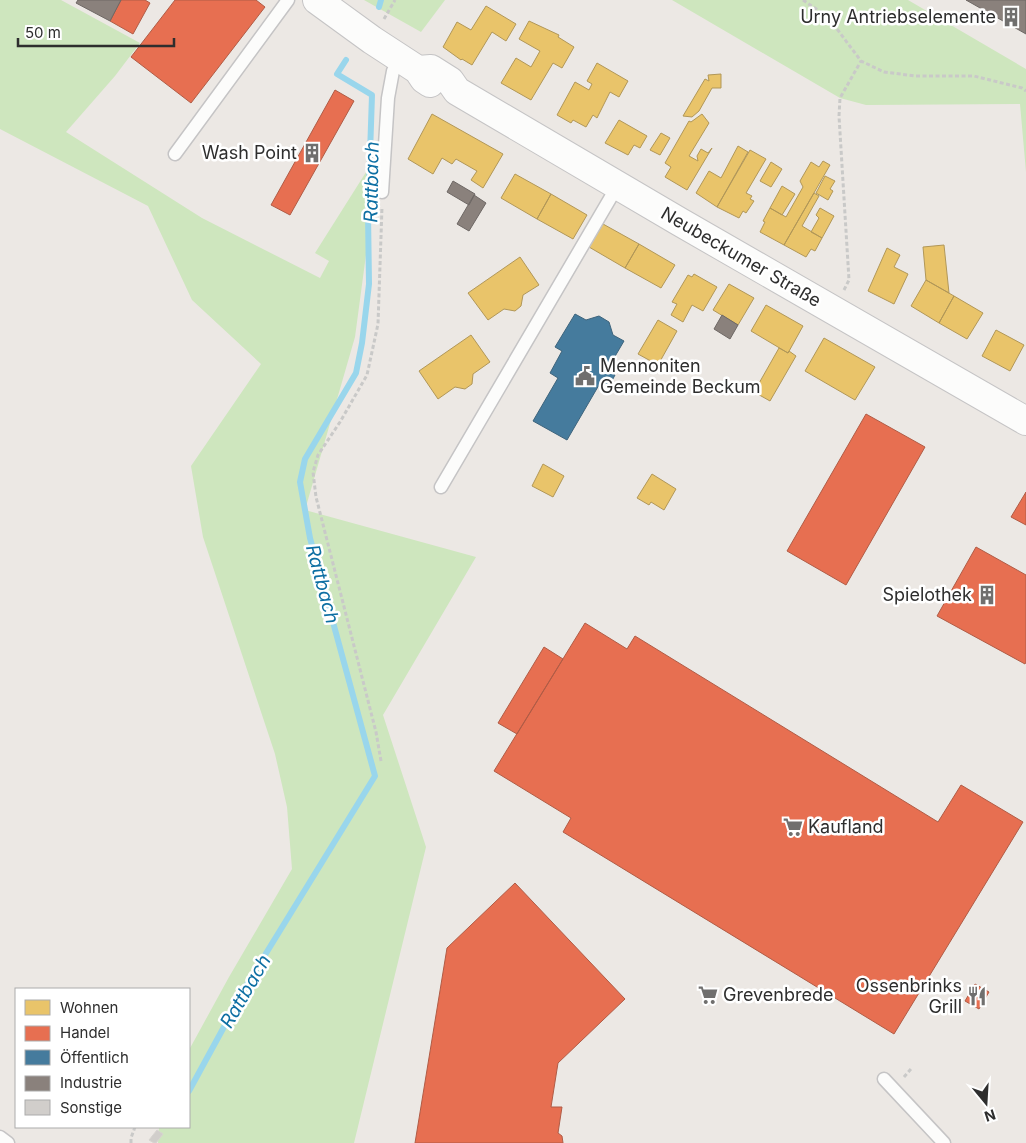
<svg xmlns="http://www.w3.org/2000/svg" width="1026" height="1143" viewBox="0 0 1026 1143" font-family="Inter,sans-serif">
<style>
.green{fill:#cee6be}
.homes{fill:#e9c46a;stroke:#b19758}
.shops{fill:#e76f51;stroke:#b05c46}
.public{fill:#457b9d;stroke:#3e647c}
.industry{fill:#8a817c;stroke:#6e6865}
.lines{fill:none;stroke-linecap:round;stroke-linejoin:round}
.stream{stroke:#99d6ec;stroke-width:6}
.building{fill:#d1cecb;stroke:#d7d4d0}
.lane-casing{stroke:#c5c4c5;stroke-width:15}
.secondary-casing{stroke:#c5c4c5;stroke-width:30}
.path{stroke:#c9c9c8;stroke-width:3;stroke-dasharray:4 2.5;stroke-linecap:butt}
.lane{stroke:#fcfcfb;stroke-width:12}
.secondary{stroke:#fcfcfb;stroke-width:28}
.labels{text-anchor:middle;stroke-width:5;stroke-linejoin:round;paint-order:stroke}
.poi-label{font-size:18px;fill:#2e2e2e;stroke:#fff;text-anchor:end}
.street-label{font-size:18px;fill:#2e2e2e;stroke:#fff}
.water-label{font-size:19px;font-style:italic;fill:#0d6fa3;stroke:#fff}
</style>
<rect width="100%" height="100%" fill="#ece8e4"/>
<!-- green -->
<path class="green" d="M0 0H61L140 43 115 76 66 132 202 218 320 278 329 261 315 253 380 150 355 337 305 510 476 557 383 715 426 847 354 1143H158L159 1127H189V1050L229 977 292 869 287 807 275 754 203 537 191 466 261 364 192 300 148 206 0 129Z
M364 0H445L421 32Z
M672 0H908L1026 69V172L1020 104 866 105 840 98Z"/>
<!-- homes -->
<path class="homes" d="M486 6 516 24 506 41 492 32 472 65 462 59 461 60 443 47 457 22 471 30Z
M529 21 559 35 558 37 574 47 562 68 553 63 531 100 501 83 516 58 531 67 540 51 519 39Z
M597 63 628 81 619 97 610 92 597 118 593 115 586 127 573 120 571 123 557 115 575 82 589 90 592 84 587 81Z
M721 74V88H712L699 111 692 117 683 116 705 79 709 81 708 75Z
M432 114 503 154 483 188 471 180 477 171 456 159 452 164 442 158 433 174 408 159Z
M702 114 709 123 689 156 698 161 697 156 701 149 708 153 712 148 687 190 665 177 671 167 665 163 689 121 691 122Z
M619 120 647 136 640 148 634 145 628 155 605 143Z
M661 133 670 138 660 155 650 150Z
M738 146 748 152 717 207 696 193 709 171 721 178Z
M750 150 766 159 746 193 752 196 750 199 754 201 746 213 743 211 739 218 717 207Z
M823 161 830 165 784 245 760 232 765 222 763 221 770 208 786 217 803 187 800 181 811 162 819 167Z
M771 162 782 169 771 187 760 181Z
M515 174 551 194 537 219 501 198Z
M825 176 835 181 830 189 833 191 828 200 816 193Z
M782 186 795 194 782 215 770 208Z
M814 193 819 196 802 226 822 238 815 251 811 249 806 257 784 245Z
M551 194 587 215 573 239 537 219Z
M820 208 834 216 822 238 811 232 819 218 816 215Z
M603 224 639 244 625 268 589 247Z
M639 244 675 265 661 288 625 268Z
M944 245 949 293 926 280 923 247Z
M887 248 900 255 894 267 908 274 894 304 868 291Z
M520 257 539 285 523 295 521 306 515 311 504 309 488 320 468 293Z
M694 274 717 287 703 311 692 305 683 322 671 315 677 304 672 302 688 275 692 277Z
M926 280 954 296 939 323 911 306Z
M729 284 754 298 738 325 713 310Z
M954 296 983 313 967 339 939 323Z
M766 305 803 326 788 353 751 331Z
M658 320 677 331 658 365 638 354Z
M996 330 1024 345 1010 371 982 356Z
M471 335 490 362 473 374 472 384 465 389 455 387 438 399 419 371Z
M824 338 875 367 855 400 805 371Z
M779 348 788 353 789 351 796 356 770 401 754 392Z
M543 464 564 476 553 497 532 486Z
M652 474 676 489 664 510 651 502 649 505 637 498Z"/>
<!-- shops -->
<path class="shops" d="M121 0H145L150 3 133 34 110 21Z
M175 0H256L265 7 191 103 131 57Z
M335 90 354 101 290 215 271 205Z
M866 414 925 447 846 585 787 551Z
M1026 492V525L1011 517Z
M976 547 1026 575V662L1025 664 937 616Z
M585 623 627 649 635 636 938 822 961 785 1023 822 894 1034 563 832 571 818 494 771Z
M544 647 563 659 517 734 498 723Z
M515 883 625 999 558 1063 551 1107H562L558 1133 562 1136 563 1143H415L447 948Z
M975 984 989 992 979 1009 965 1001Z"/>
<!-- public -->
<path class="public" d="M575 314 586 320 599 316 609 322 613 335 624 341 607 370 615 375 607 390 599 385 567 440 533 421 558 378 550 373 562 351 555 347Z"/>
<!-- industry -->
<path class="industry" d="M78 0H121L110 21 76 3Z
M966 0H1026V34Z
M453 181 475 194 469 205 447 192Z
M474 195 486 203 469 231 457 224Z
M722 315 738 325 730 339 714 329Z"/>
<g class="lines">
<!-- stream -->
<path class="stream" d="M379 7 381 0
M189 1091 249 981 375 776 310 538 300 482 305 459 356 373 362 343 369 284 368 213 372 95 337 74 346 60"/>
</g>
<!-- building -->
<path class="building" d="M157 1130 163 1134 156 1143H154L149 1140Z"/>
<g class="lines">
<defs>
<path id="lane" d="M175 154 288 0
M382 192 388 98 393 71 400 59
M441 487 618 185
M884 1079 944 1143
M0 1137 8 1143"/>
<path id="secondary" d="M317 0 372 40 418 70 424 79 430 83
M418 70 431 69 450 81 457 91 680 222 1026 421"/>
</defs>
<!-- lane casing -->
<use href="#lane" class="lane-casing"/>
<!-- secondary casing -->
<use href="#secondary" class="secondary-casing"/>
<!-- path -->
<path class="path" d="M803 0 828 17 861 61 884 72 916 76H974L1022 88 1026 91
M384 19 395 0
M844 290 849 280 839 116 840 98 861 61
M381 761 376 732 316 497 313 472 318 455 340 422 367 375 378 324 382 207
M904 1077 911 1069
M131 1143V1138L135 1127"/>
<!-- lane -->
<use href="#lane" class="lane"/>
<!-- secondary -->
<use href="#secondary" class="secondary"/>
</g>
<!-- icons -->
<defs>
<symbol id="building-bare" viewBox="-9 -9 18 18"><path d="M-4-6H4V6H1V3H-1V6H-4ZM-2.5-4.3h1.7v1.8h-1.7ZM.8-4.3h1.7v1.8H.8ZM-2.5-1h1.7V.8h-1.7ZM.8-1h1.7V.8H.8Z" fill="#706f6e" stroke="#fff" stroke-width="2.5" paint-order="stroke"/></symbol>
<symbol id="civic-bare" viewBox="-9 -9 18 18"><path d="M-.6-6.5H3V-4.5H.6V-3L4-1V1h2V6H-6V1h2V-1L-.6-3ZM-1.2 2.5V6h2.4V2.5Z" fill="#706f6e" stroke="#fff" stroke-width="2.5" paint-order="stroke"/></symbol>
<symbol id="supermarket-bare" viewBox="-9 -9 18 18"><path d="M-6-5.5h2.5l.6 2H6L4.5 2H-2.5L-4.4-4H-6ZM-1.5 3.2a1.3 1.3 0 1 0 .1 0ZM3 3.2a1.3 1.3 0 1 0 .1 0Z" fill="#706f6e" stroke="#fff" stroke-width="2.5" paint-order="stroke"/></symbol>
<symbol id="restaurant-bare" viewBox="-9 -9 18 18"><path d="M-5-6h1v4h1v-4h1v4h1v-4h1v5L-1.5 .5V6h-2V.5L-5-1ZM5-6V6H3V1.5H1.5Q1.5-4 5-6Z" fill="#706f6e" stroke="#fff" stroke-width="2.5" paint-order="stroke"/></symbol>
</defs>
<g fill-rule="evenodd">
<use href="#building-bare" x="997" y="3" width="28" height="28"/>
<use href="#building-bare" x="298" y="139" width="28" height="28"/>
<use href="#civic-bare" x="571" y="362" width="28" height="28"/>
<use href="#building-bare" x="973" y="581" width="28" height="28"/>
<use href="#supermarket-bare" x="779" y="813" width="28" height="28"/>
<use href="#supermarket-bare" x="694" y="981" width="28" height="28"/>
<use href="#restaurant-bare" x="963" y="982" width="28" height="28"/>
</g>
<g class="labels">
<!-- poi labels -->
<g class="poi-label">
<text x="996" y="23">Urny Antriebselemente</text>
<text x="297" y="159">Wash Point</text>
<text x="600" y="372" text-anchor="start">Mennoniten<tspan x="600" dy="21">Gemeinde Beckum</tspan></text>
<text x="972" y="601">Spielothek</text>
<text x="808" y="833" text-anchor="start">Kaufland</text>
<text x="962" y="992">Ossenbrinks<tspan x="962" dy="21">Grill</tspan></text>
<text x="723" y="1001" text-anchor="start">Grevenbrede</text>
</g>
<!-- street labels -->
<g class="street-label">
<text transform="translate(741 257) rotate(30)" y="6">Neubeckumer Straße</text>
</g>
<!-- water labels -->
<g class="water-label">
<text transform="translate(371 182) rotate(-89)" y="7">Rattbach</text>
<text transform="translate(323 584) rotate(75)" y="7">Rattbach</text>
<text transform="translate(245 991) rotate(-60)" y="7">Rattbach</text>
</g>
</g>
<!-- legend -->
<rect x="15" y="988" width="175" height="140" fill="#ffffff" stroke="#ababab"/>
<rect x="25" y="1000" width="25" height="15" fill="#e9c46a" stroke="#ababab"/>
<text x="60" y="1013" font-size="15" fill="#2e2e2e">Wohnen</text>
<rect x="25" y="1026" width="25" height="15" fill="#e76f51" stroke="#ababab"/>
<text x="60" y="1038" font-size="15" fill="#2e2e2e">Handel</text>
<rect x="25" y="1050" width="25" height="15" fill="#457b9d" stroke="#ababab"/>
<text x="60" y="1063" font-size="15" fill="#2e2e2e">Öffentlich</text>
<rect x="25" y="1076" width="25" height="15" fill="#8a817c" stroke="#ababab"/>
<text x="60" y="1088" font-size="15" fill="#2e2e2e">Industrie</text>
<rect x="25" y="1100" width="25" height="15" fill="#d1cecb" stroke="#ababab"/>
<text x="60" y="1113" font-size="15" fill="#2e2e2e">Sonstige</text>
<!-- north arrow -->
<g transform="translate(986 1103) rotate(162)" stroke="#ffffff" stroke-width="4" paint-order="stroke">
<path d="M0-4L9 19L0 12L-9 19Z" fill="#2e2e2e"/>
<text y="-8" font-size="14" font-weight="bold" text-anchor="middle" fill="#2e2e2e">N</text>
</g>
<!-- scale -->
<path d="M18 38v8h156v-8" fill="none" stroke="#2e2e2e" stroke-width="2.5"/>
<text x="25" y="38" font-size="15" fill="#2e2e2e" stroke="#ffffff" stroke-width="4" paint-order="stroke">50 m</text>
</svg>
